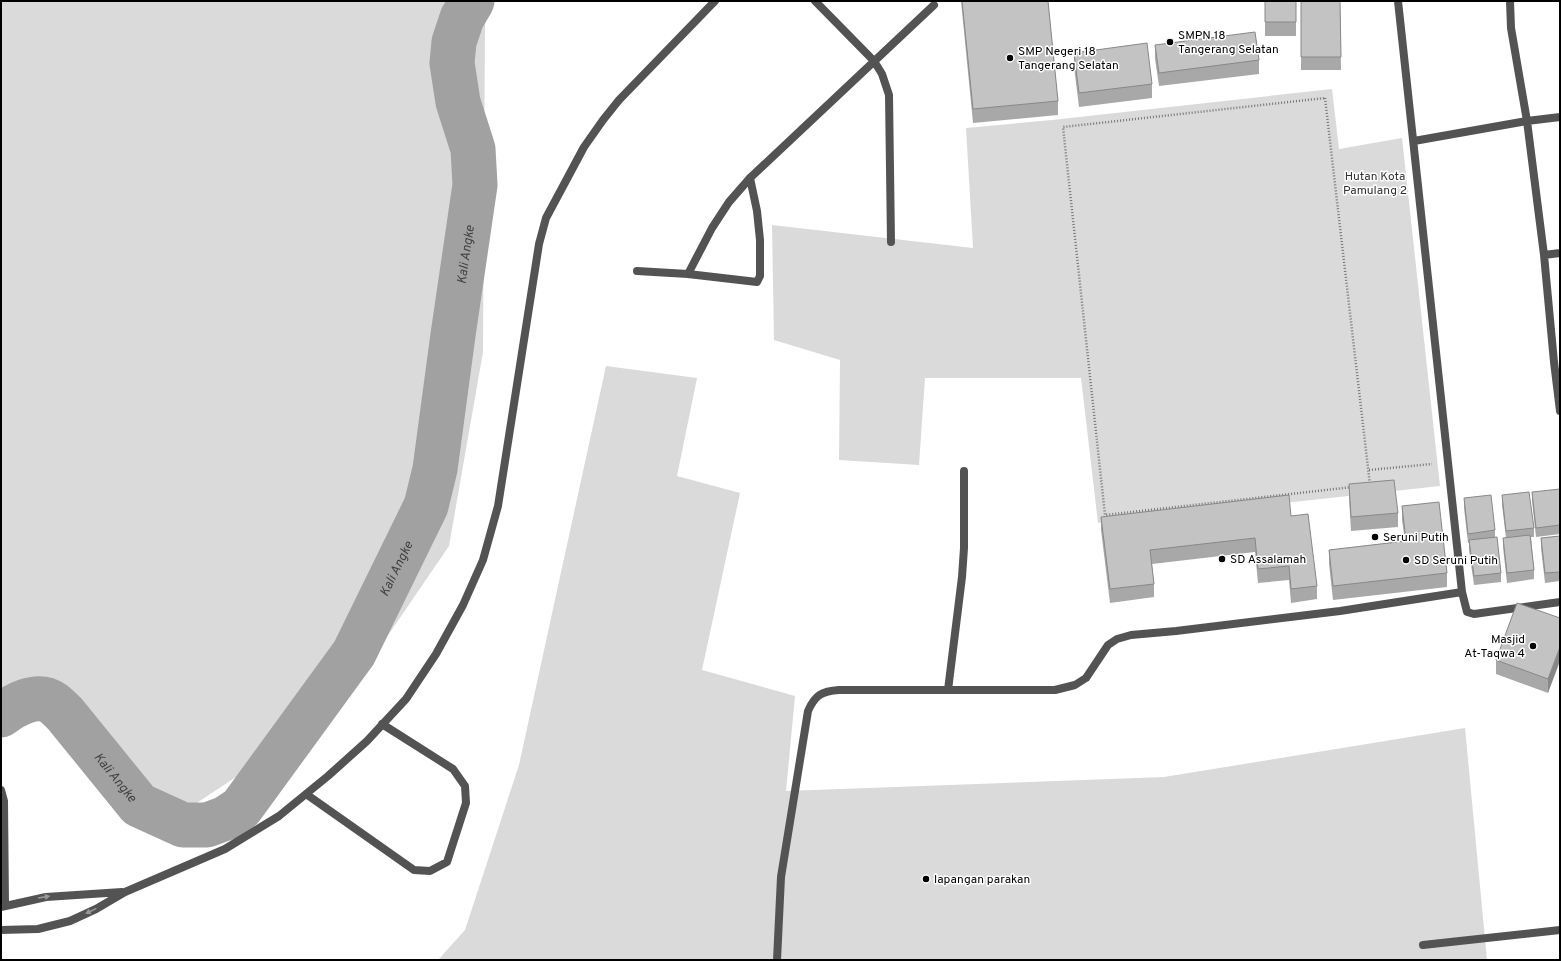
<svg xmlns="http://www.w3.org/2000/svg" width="1561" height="961" viewBox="0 0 1561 961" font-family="Overpass,sans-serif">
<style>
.green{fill:#dadada}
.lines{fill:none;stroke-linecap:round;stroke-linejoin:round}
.river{stroke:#a1a1a1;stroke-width:45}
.path{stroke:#757575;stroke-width:2.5;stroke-dasharray:1 2;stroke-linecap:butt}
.street{stroke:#535353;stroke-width:8}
.wall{fill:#a8a8a8}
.shaded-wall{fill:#888}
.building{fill:#c3c3c3;stroke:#888}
.oneway{fill:#989898}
.poi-dot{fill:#000;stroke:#fff;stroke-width:1.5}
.labels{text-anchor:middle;stroke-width:3;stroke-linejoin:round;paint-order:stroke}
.poi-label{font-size:12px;fill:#000;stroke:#fff;text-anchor:start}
.park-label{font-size:12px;fill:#313131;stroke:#fff}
.water-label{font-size:13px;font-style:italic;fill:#424242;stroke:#fff}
</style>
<rect width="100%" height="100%" fill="#fff"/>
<!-- green -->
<path class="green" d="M1 1H487L485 26 483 352 449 546 337 710 165 824 40 717H1Z
M1332 89 1339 149 1402 138 1440 486 1098 523 1081 378H925L919 465 839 460 840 360 774 340 772 225 973 248 966 128 1052 120Z
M606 366 697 378 677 476 740 493 702 670 795 696 786 791 1164 777 1465 728 1487 960H438L465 930 519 765Z"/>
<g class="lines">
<!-- river -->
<path class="river" id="s1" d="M1 715C14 705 37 692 53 703 57 706 61 710 65 714L139 805 183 825H207L226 818 241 808 354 653 426 506 435 469 453 335 475 185 473 149 458 102 452 63 454 42 462 18 472 1"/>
<!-- path -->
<path class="path" d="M1325 98 1370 485 1105 515 1063 127Z
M1369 470 1432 464"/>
<!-- street -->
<path class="street" d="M815 1 874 61 882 74 889 95 891 242
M1398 1 1462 592 1467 612 1474 614 1560 602
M1510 1 1511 28 1527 121 1544 255 1554 362 1560 411
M1414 141 1527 121 1560 117
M1544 255 1560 253
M637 271 688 274 757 282 760 276V240L757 211 750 178
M688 274 712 228 729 202 750 178 934 5
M948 690 962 577 964 548V471
M1 790 4 801 5 905
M306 794 414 870 430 871 447 862 466 803 465 786 453 769 382 724
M1 907 46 897 122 892
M1 930 38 929 70 921 96 909 125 892 225 849 279 816 328 776 367 741 406 699 436 654 463 605 483 560 498 506 539 244 546 218 584 147 603 120 619 100 715 1
M1423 945 1560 930
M777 960 781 877 808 711C815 695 822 691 839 690H1055L1075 685 1086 678 1108 645 1117 639 1131 635 1176 631 1340 611 1462 592"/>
</g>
<!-- wall -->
<path class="wall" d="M961 1H1048L1058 101V115L973 123Z
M1265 1H1296V36H1265Z
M1301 1H1340L1341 70H1301Z
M1155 45 1259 60V74L1159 86 1155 59Z
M1074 53 1152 84V98L1079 107 1074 67Z
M1349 484 1398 513V527L1351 531 1349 498Z
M1532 492H1560V534L1536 537 1532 501Z
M1502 495 1534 528V537H1531L1534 570V579L1507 583 1503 547V538H1506L1502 505Z
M1464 498 1495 530V537L1501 573V582L1474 585 1469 550V543H1468L1464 508Z
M1402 506 1447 573V587L1333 600 1329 564V550L1405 541 1402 520Z
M1291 516 1317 586V599L1291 603 1289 580 1258 583 1255 552 1152 564 1154 584V597L1110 603 1101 530V517Z
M1560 536V581L1545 583 1541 548V538Z
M1560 618 1548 693 1496 674V660Z"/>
<!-- shaded-wall -->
<path class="shaded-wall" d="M1560 647V661L1548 693V679Z"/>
<!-- building -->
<path class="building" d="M962 1H1048L1058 101 973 109Z
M1265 1H1296V22H1265Z
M1301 1H1340L1341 57H1301Z
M1255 32 1259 60 1159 73 1155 45Z
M1147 43 1152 84 1079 93 1074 53Z
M1394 480 1398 513 1351 517 1349 484Z
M1560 489V525L1536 528 1532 492Z
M1529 492 1534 528 1506 531 1502 495Z
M1289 495 1291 516 1308 514 1317 586 1291 589 1289 566 1258 569 1255 538 1150 550 1154 584 1110 589 1101 517Z
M1491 495 1495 530 1468 534 1464 498Z
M1439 502 1447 573 1333 586 1329 550 1406 541 1402 506Z
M1530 535 1534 570 1507 573 1503 538Z
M1560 536V572L1545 573 1541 538Z
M1497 537 1501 573 1474 576 1469 540Z
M1517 603 1560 618V647L1548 679 1496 660Z"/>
<!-- one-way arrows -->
<defs><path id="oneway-solid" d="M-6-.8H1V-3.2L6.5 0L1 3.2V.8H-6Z"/></defs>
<g class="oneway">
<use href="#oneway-solid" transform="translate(44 897) rotate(-9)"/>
<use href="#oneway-solid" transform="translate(91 911) rotate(154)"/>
</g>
<!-- markers -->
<g class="poi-dot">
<circle cx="1170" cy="42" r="4"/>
<circle cx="1010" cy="58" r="4"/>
<circle cx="1375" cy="537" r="4"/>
<circle cx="1222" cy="559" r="4"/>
<circle cx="1406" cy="560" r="4"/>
<circle cx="1533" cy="646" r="4"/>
<circle cx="926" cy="879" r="4"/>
</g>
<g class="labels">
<!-- poi labels -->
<g class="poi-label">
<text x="1178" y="39">SMPN 18<tspan x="1178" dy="14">Tangerang Selatan</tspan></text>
<text x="1018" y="55">SMP Negeri 18<tspan x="1018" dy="14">Tangerang Selatan</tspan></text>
<text x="1383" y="541">Seruni Putih</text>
<text x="1230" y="563">SD Assalamah</text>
<text x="1414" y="564">SD Seruni Putih</text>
<text x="1525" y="643" text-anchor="end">Masjid<tspan x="1525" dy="14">At-Taqwa 4</tspan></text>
<text x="934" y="883">lapangan parakan</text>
</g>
<!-- park labels -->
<g class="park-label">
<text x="1375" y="180">Hutan Kota<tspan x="1375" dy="14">Pamulang 2</tspan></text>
</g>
<!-- water labels -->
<g class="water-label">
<text dy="5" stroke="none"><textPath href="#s1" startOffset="911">Kali Angke</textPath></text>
<text dy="5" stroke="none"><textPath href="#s1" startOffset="587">Kali Angke</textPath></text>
<text dy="5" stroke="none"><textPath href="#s1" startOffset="154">Kali Angke</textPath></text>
</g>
</g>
<!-- border -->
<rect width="1561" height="961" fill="none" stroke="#000000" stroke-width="4"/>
</svg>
